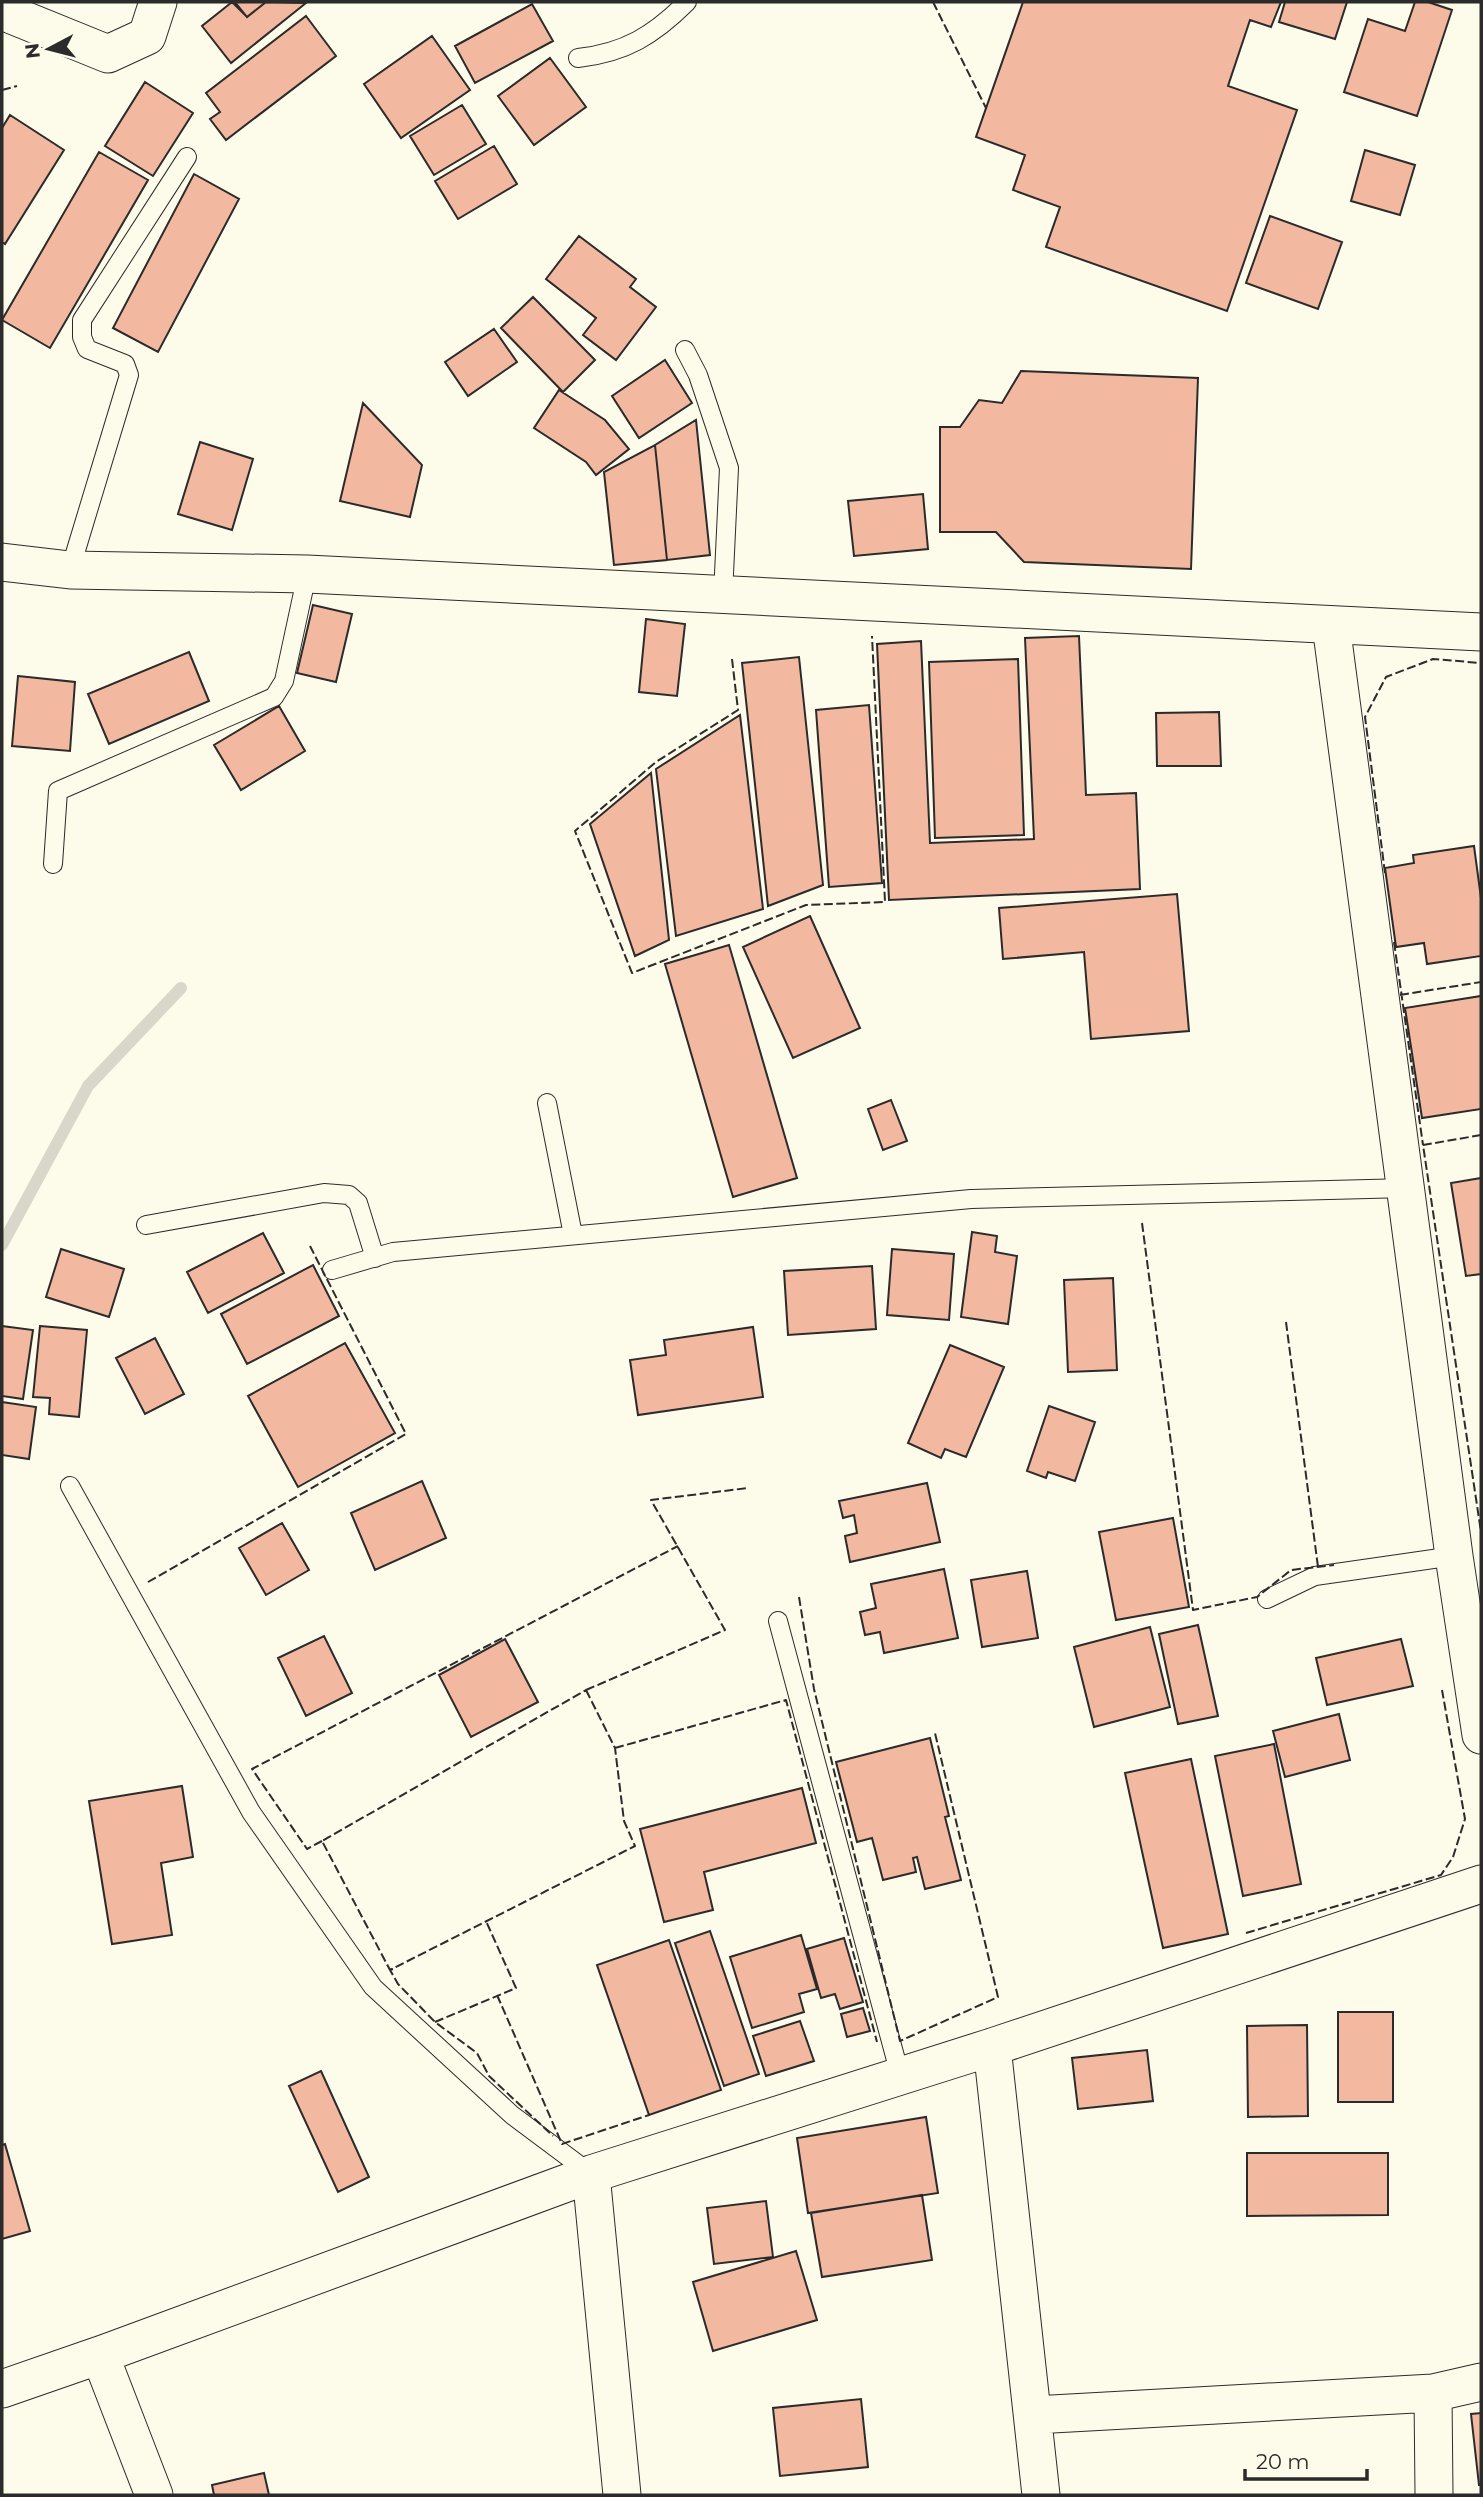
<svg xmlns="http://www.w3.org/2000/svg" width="1483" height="2497" viewBox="0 0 1483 2497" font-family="Montserrat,sans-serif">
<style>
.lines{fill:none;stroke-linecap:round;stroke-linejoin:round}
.stream{stroke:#d8d7c9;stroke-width:12}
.building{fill:#f2b8a0;stroke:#2b2b2b;stroke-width:2}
.service-casing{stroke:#2b2b2b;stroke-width:20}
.minor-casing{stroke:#2b2b2b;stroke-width:39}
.service{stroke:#fdfbea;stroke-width:18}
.minor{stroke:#fdfbea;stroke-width:37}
.fence{stroke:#2b2b2b;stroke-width:2;stroke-dasharray:9 3.5;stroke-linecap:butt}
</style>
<rect width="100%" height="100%" fill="#fdfbea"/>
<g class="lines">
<!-- stream -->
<path class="stream" d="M2 1245 88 1086 181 988"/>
</g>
<!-- building -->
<path class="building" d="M232 2 247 17 266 2 306 3 231 63 202 26Z
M235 2H266L247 17Z
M1023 2H1281L1271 27 1250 20 1228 86 1297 110 1227 311 1046 247 1060 207 1013 190 1025 155 976 137Z
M1285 2H1347L1335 39 1279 22Z
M1415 2H1428L1452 10 1417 116 1344 92 1368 19 1405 31Z
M532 4 553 41 475 83 455 46Z
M306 16 336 56 226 140 210 119 220 112 206 93Z
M432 36 470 90 401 138 364 84Z
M550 58 586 107 534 145 498 96Z
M145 82 193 113 153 176 105 146Z
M462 105 486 144 434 175 410 136Z
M10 115 64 150 5 244 2 242V128Z
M494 146 517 184 458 219 435 181Z
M1365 150 1415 165 1400 215 1351 201Z
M99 152 148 180 50 348 2 320Z
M194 174 239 199 158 352 113 328Z
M1270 216 1342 242 1318 309 1246 283Z
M579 236 636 279 630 287 656 307 616 360 583 335 596 318 546 279Z
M533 297 595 360 563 392 501 328Z
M494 329 517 362 468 396 445 362Z
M665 360 692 403 639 438 612 396Z
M1021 371 1198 378 1191 569 1024 562 996 532H940V427H960L979 400 1002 403Z
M559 390 605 420 629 449 596 475 586 462 534 428Z
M363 403 422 465 410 517 340 501Z
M696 420 710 555 667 560 655 445Z
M200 442 253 459 232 530 178 514Z
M655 445 667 560 614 565 604 472Z
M923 494 928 549 854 556 848 501Z
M313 605 352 614 336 682 297 673Z
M646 619 685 624 677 696 639 692Z
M1079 636 1086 795 1136 793 1140 889 889 900 877 644 921 641 930 843 1034 839 1025 638Z
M189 652 209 701 109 744 88 694Z
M799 657 823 885 768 906 742 663Z
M1018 659 1024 835 935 838 929 662Z
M18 676 75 682 70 751 12 746Z
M869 705 882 883 829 887 816 710Z
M279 706 305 751 241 790 214 745Z
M1219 712 1221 766H1157L1156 713Z
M740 715 763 909 676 936 656 769Z
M651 773 669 940 635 956 590 824Z
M1474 846 1481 898V956L1427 964 1424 943 1396 947 1385 868 1414 863 1413 855Z
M1177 894 1189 1031 1091 1039 1084 952 1003 959 999 908Z
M810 916 860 1028 793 1058 743 947Z
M729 945 797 1178 733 1197 665 964Z
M1481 996V1109L1422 1118 1405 1008Z
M891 1100 907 1141 883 1150 868 1109Z
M1481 1178V1274L1466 1276 1451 1183Z
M972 1232 997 1236 995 1252 1017 1256 1008 1324 961 1317Z
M263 1233 284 1273 208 1313 187 1272Z
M61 1249 124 1269 109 1317 46 1297Z
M892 1249 954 1254 949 1320 887 1315Z
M313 1265 339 1316 247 1364 221 1314Z
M872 1266 876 1329 788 1335 784 1271Z
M1113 1278 1117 1370 1068 1372 1064 1280Z
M2 1326 33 1330 23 1399 2 1396Z
M40 1326 87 1330 79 1417 49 1414 50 1398 33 1397Z
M753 1327 763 1397 638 1415 630 1360 666 1355 664 1340Z
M155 1338 184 1394 145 1414 116 1358Z
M345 1343 395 1433 298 1487 248 1396Z
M950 1345 1004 1367 966 1457 945 1449 941 1458 908 1443Z
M2 1402 36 1407 29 1459 2 1455Z
M1049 1406 1095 1422 1075 1481 1048 1472 1046 1478 1027 1471Z
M422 1481 446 1538 375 1570 351 1513Z
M927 1483 940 1542 850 1562 845 1536 857 1533 854 1515 843 1518 839 1501Z
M1173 1518 1189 1607 1116 1620 1099 1532Z
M282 1523 309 1570 266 1595 239 1548Z
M944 1569 958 1638 884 1653 880 1632 865 1635 860 1612 876 1608 871 1584Z
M1027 1571 1038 1638 982 1647 971 1580Z
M1198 1625 1218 1716 1178 1724 1159 1634Z
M1150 1627 1170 1707 1094 1727 1074 1647Z
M324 1636 352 1693 306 1716 278 1658Z
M505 1639 538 1702 471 1737 439 1675Z
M1401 1639 1413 1686 1327 1705 1316 1658Z
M1339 1714 1350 1760 1285 1777 1273 1731Z
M930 1738 949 1816 945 1817 961 1880 925 1889 917 1857 913 1858 916 1872 883 1880 872 1838 857 1842 836 1762Z
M1274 1744 1301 1884 1243 1896 1215 1756Z
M1191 1759 1228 1934 1163 1948 1125 1773Z
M182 1786 193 1857 161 1863 172 1935 112 1944 89 1801Z
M802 1788 816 1843 704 1872 713 1910 664 1922 640 1829Z
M710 1931 759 2074 724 2086 675 1943Z
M801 1935 817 1989 799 1994 804 2012 752 2028 730 1957Z
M844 1938 863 2002 840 2009 835 1994 821 1998 807 1949Z
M669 1940 721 2090 649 2115 597 1965Z
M863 2008 870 2031 847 2037 841 2014Z
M1338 2012H1393V2102H1338Z
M800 2021 814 2061 766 2076 753 2036Z
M1307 2025 1308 2116 1248 2117 1247 2026Z
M1147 2050 1153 2101 1078 2109 1072 2058Z
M321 2071 369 2177 338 2192 289 2086Z
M926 2117 938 2193 808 2213 797 2138Z
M5 2144 30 2231 2 2239V2145Z
M1247 2153H1388V2215L1247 2216Z
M922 2195 932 2260 822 2277 811 2213Z
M766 2201 773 2257 714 2264 707 2208Z
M796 2251 817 2320 713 2351 693 2282Z
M861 2399 868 2467 780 2476 773 2408Z
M1481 2413V2485H1479L1471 2414Z
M264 2473 269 2495H214L212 2485Z"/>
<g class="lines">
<defs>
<path id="service" d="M578 58C625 53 654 35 687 2
M685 350 698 375 729 468 723 595
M70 570 129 375 125 364 87 349 82 337V320L187 157
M53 864 58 791 274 697 284 681 307 574
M547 1103 573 1235
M146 1225 324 1193 349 1195 358 1203 375 1258
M332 1270 393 1252 971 1199 1408 1188
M70 1486 251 1812 373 1987 512 2115 591 2174
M1267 1599 1315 1576 1454 1556
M778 1621 900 2075"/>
<path id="minor" d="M2 11 108 54 147 36 158 2
M2 562 70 570 307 574 1481 632
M1331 625 1454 1556 1481 1735
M992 2047 1041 2495
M591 2174 622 2495
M2 2389 100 2355
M1433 2393 1434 2495
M1034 2415 1433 2393 1481 2382
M154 2495 100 2355 591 2174 992 2047 1481 1884"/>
</defs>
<!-- service casing -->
<use href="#service" class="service-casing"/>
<!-- minor casing -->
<use href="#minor" class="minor-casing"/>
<!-- service -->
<use href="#service" class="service"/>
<!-- minor -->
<use href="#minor" class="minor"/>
<!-- fence -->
<path class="fence" d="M933 2 986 108
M2 90 17 86
M732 659 738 710 656 762 575 831 632 973 806 905 885 902 872 636
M1385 873 1365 717 1386 677 1433 659 1481 663
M1394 942 1423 1145
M1400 995 1481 982
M1481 1135 1423 1145 1481 1532
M1142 1223 1193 1610 1257 1597 1291 1570 1334 1565
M1286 1322 1318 1567
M148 1582 406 1434 310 1246
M799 1597 814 1689 900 2041 998 1997 935 1733
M586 1690 615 1748 624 1821 635 1846 390 1970 322 1841Z
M586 1690 725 1630 651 1500 748 1488
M615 1748 786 1700 877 2042
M322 1841 307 1849 252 1769 678 1546
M1246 1933 1441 1875 1453 1857 1465 1819 1442 1690
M393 1969 390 1970 398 1984 435 2022 477 2053 489 2076 553 2136
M497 1995 562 2144 649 2115
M435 2022 516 1988 486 1921"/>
</g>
<!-- border -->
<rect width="1483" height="2497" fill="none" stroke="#2b2b2b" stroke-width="7"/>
<!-- north arrow -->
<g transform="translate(49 49) rotate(263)" stroke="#fdfbea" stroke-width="5" paint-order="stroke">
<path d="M0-5L12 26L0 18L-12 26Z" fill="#2b2b2b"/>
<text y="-10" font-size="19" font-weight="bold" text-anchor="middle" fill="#2b2b2b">N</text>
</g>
<!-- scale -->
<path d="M1245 2469v10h122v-10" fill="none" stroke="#2b2b2b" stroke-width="3.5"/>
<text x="1256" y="2469" font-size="21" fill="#2b2b2b" stroke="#fdfbea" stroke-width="5" paint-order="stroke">20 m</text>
</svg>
